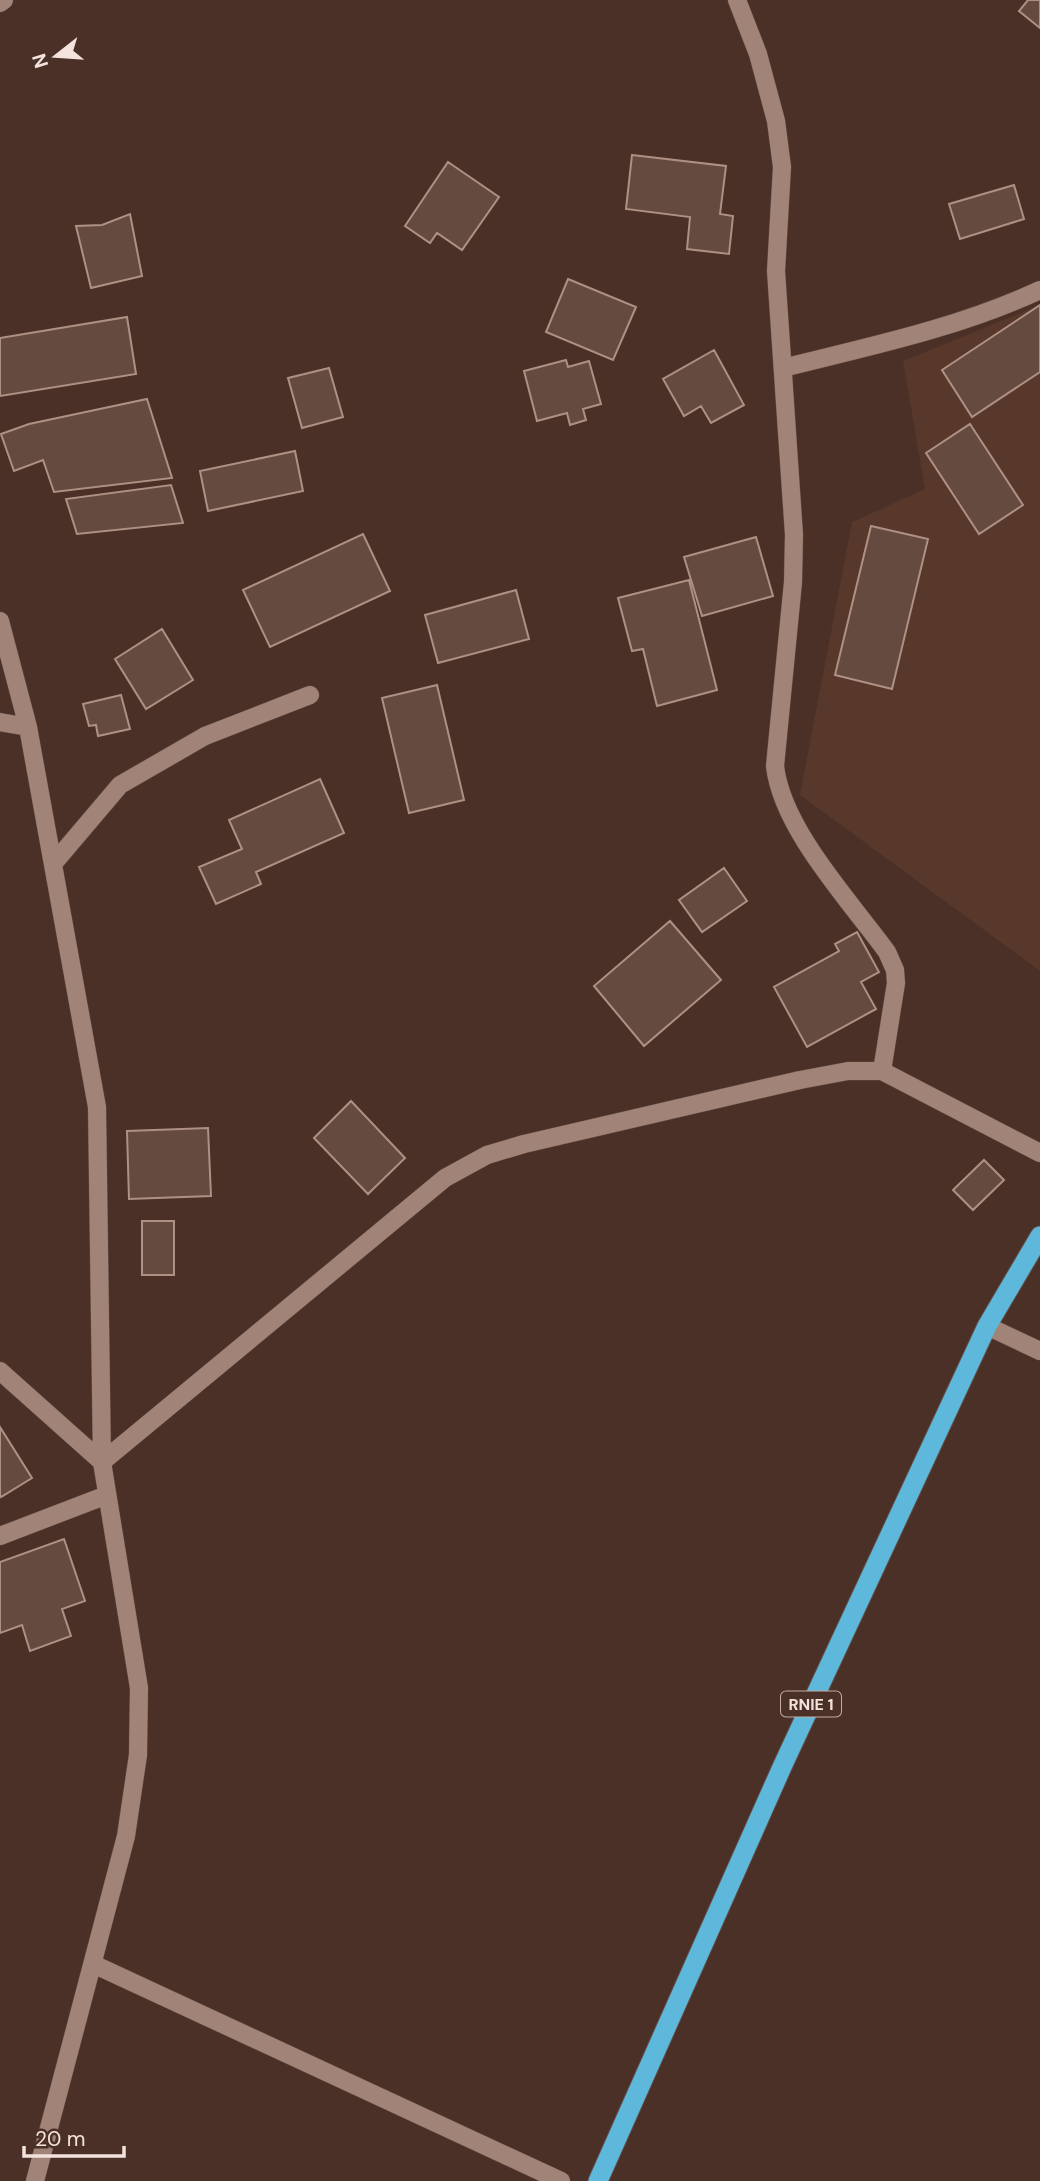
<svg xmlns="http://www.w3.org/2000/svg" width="1040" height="2181" viewBox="0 0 1040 2181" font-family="'DM Sans',sans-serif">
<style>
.built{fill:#58382b}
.building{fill:#654a3f;stroke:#af9084;stroke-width:2}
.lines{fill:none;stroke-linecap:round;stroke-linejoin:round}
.minor-casing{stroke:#624c44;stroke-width:19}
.trunk-casing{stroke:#624c44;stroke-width:21}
.minor{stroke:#a18377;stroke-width:18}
.trunk{stroke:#5db8db;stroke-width:19}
.labels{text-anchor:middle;stroke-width:5;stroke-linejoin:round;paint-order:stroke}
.shield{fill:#4a3026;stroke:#c1ada6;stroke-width:2}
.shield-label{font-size:16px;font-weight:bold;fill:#f4e3dd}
</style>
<rect width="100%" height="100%" fill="#4a3026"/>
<!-- built -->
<path class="built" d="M1040 305V971L800 795 852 522 925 489 903 361Z"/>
<!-- building -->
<path class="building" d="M1028 0H1040V28L1019 11Z
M632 155 726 166 720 214 733 216 729 254 687 249 690 217 626 209Z
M448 162 499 197 462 250 437 233 430 243 405 226Z
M1014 185 1024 219 960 239 949 204Z
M130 214 142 276 91 288 76 226 102 225Z
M568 279 636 307 613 360 546 332Z
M1040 305V372L972 417 942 370Z
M127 317 136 374 0 396V338Z
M714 350 744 405 711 423 701 406 684 416 663 379Z
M566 360 568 367 589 361 601 404 583 409 586 420 570 425 567 413 537 421 524 371Z
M329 368 343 417 302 428 288 378Z
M147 399 172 478 54 492 43 460 14 471 1 434 29 424Z
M970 424 1023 505 979 534 926 453Z
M295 451 303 491 208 511 200 471Z
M171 485 183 523 77 534 66 499Z
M871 526 928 539 892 689 835 675Z
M363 534 390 591 270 647 243 590Z
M756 537 773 596 702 616 684 557Z
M689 580 717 690 657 706 643 649 632 651 618 598Z
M516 590 529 639 438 663 425 615Z
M162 629 193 680 146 709 115 659Z
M437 685 464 800 409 813 382 698Z
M121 695 130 729 98 736 96 725 89 726 83 704Z
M320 779 344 833 256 872 261 884 216 904 199 867 242 849 229 820Z
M724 868 747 901 702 932 679 900Z
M670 921 721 980 644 1046 594 986Z
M857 932 879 972 861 982 876 1009 807 1047 774 987 839 951 835 944Z
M351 1101 405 1158 368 1194 314 1138Z
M208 1128 211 1196 129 1199 127 1131Z
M984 1160 1004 1180 973 1210 953 1190Z
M142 1221H174V1275H142Z
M0 1427 32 1478 1 1497 0 1495Z
M64 1539 85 1601 62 1609 71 1636 30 1651 22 1625 0 1633V1562Z"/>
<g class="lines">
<defs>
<path id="minor" d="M737 0 758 54 776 121 782 167 776 271 794 535 793 582 775 766C782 829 850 901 887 952L895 970 896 983 882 1071
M0 3 4 0
M783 368C871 346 958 328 1040 290
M0 621 28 727 97 1107 102 1462 139 1688 138 1755 126 1836 35 2181
M0 722 28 727
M53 864 120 785 205 736 310 695
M987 1326 1040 1351
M0 1371 102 1462 445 1178 487 1155 524 1144 800 1080 848 1071H882L1040 1153
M0 1536 107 1495
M93 1964 561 2181"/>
<path id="trunk" d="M598 2181 782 1767 987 1326 1040 1236"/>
</defs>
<!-- minor casing -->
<use href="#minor" class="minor-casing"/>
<!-- trunk casing -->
<use href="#trunk" class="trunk-casing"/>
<!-- minor -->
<use href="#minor" class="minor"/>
<!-- trunk -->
<use href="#trunk" class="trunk"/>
</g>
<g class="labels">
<!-- shield labels -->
<rect class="shield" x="781" y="1691.5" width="60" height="25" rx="5"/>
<g class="shield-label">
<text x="811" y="1710">RNIE 1</text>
</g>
</g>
<!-- north arrow -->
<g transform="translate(56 56) rotate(253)" stroke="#4a3026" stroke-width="5" paint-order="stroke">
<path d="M0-5L12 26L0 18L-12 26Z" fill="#f4e3dd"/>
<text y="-10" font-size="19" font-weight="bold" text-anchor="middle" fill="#f4e3dd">N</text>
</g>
<!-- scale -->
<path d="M24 2146v10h100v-10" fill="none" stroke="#f4e3dd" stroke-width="3.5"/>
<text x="35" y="2146" font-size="21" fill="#f4e3dd" stroke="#4a3026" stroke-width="5" paint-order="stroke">20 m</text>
</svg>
